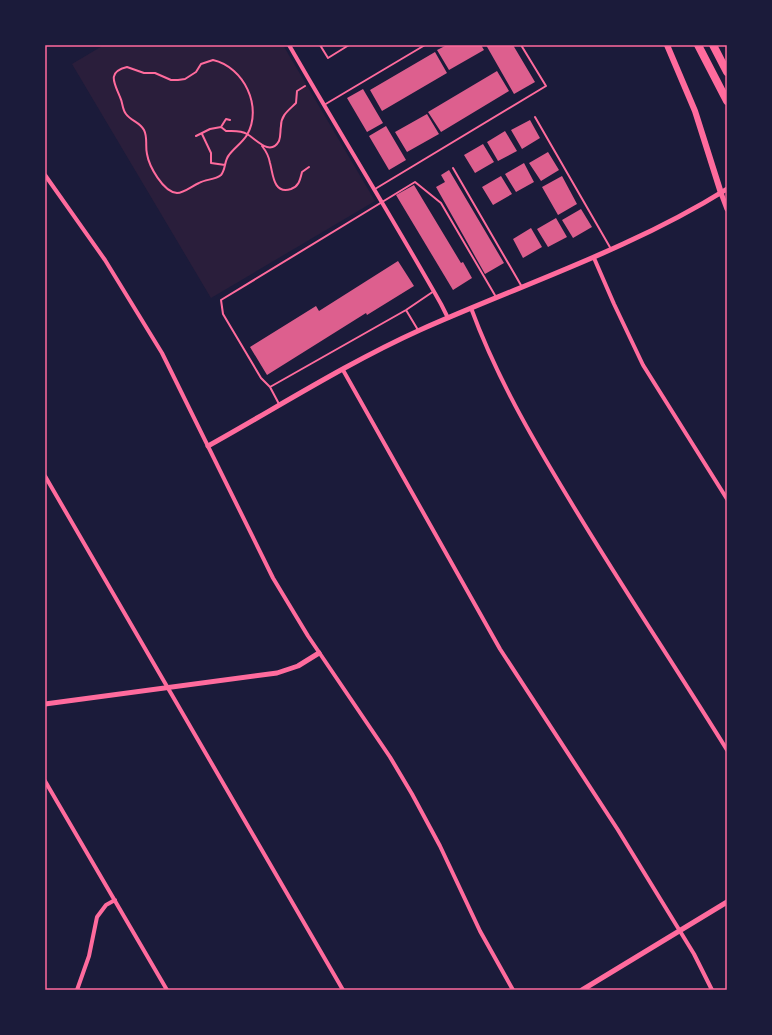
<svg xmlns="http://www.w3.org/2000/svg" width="772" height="1035" viewBox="0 0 772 1035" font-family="'IBM Plex Sans',sans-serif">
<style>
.green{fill:#2a1e3b}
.building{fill:#dd5f8e}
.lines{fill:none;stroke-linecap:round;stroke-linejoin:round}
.path{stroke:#ff6b9d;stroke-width:2}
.service{stroke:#ff6b9d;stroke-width:2}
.minor{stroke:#ff6b9d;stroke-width:4}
.tertiary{stroke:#ff6b9d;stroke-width:5}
.secondary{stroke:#ff6b9d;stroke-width:6}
.motorway{stroke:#ff6b9d;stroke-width:8}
.neatline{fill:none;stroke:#ff6b9d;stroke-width:1.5}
</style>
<rect width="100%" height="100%" fill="#1b1b3a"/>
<!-- green -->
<path class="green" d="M104 45H283L375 201 211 298 72 64Z"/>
<!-- building -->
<path class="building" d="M447 45H481L484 50 449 70 437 50Z
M486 45H513L535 82 514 94Z
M435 52 447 73 382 111 370 90Z
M497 71 509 91 441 132 428 112Z
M363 89 383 123 367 132 347 98Z
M427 114 439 134 407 152 395 132Z
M530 120 540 138 522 149 511 130Z
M386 126 406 160 389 170 369 136Z
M505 131 517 151 498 161 487 142Z
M483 144 494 162 475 173 464 155Z
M548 152 559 170 541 181 529 163Z
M524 163 534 182 516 192 505 174Z
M449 170 504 263 485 274 436 187 445 182 441 175Z
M501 176 512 194 493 205 482 187Z
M562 176 577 204 558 215 542 187Z
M414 185 461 263 463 262 472 278 453 290 396 195Z
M581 209 592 227 573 238 562 220Z
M556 218 567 237 548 247 537 229Z
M531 228 542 247 523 258 513 239Z
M398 261 414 286 367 315 366 313 267 375 250 347 316 306 319 311Z"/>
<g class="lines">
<!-- path -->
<path class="path" d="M213 60C244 67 263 107 247 135 242 143 234 148 229 155 224 161 226 169 221 175 215 180 206 179 199 183 192 186 184 193 177 193 163 192 149 166 147 154 145 146 148 138 144 130 140 122 131 121 126 114 122 109 123 103 120 97 115 84 106 72 127 67L144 73H155L171 80H178L185 79 196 72 201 64Z
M221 127 226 131C233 131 241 130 247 134 256 139 270 157 279 141 281 136 280 131 281 126 281 115 289 110 296 103L297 91 305 86
M202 134 211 153V163L225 165
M196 136 210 129 221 127 226 119 230 120
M262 146C266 151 269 157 270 163 273 173 273 195 291 189 299 186 300 180 302 172L309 167"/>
<!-- service -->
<path class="service" d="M320 45 328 58 349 45
M324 105 425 45
M535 117 611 249
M453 168 522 287
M375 189 546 86 521 45
M406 310 418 330
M270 387 406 310 434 291
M279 404 270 387 261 378 223 314 221 300 415 182 441 203 496 297"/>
<!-- minor -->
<path class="minor" d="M289 45C339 132 392 217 441 304L448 318
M45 175 105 260 162 353 273 578 308 636 390 757 412 794 440 846 480 931 513 990
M594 258 614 304 643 365 727 499
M471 308C496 376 532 438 569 499 620 584 675 666 727 750
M343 370 500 649 618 830 694 954 712 990
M45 476 343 990
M45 781 167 990
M77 990 89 956 97 917 106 905 115 900"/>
<!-- tertiary -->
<path class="tertiary" d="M721 193 727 209
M208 446C278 407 347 363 420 330 523 284 631 249 727 189
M45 704 277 673 298 666 319 653
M582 990 727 902"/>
<!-- secondary -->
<path class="secondary" d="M667 45 695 111 721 193"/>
<!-- motorway -->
<path class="motorway" d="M698 45 727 101
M713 45 727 72"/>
</g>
<!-- border -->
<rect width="772" height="1035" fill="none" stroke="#1b1b3a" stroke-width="92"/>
<rect x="46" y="46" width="680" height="943" class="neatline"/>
</svg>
